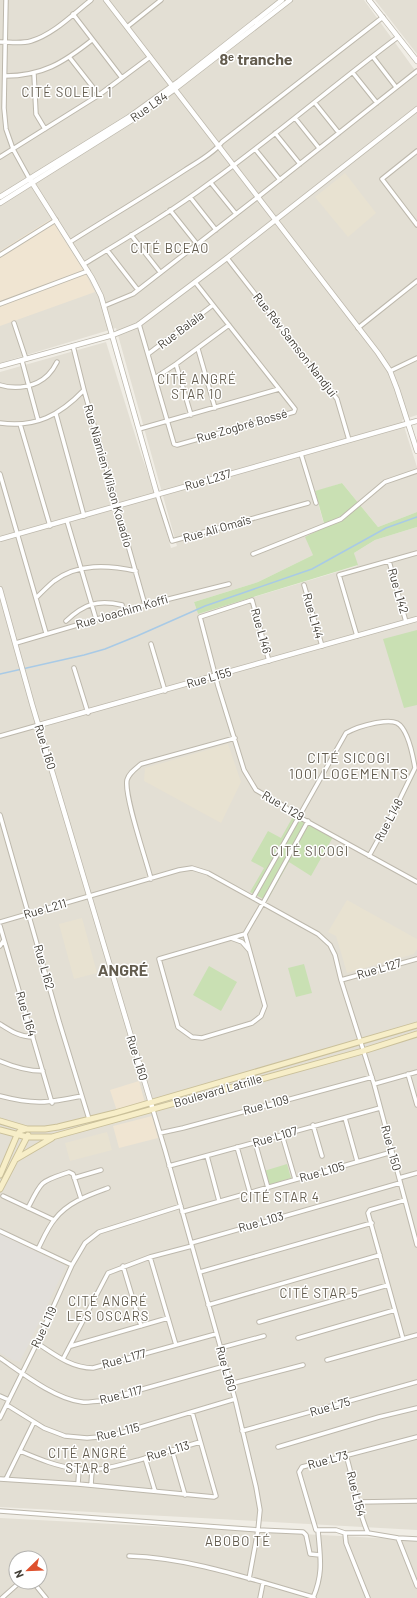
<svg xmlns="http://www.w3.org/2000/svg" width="417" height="1598" viewBox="0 0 417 1598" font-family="Barlow,sans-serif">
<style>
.residential{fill:#e3dfd4;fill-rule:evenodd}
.commercial{fill:#f0e5d2}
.industrial{fill:#e2dfda}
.education{fill:#e8e2d1}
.green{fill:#c9e0b3}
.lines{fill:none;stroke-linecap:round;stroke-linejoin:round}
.stream{stroke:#a8cae6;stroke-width:1.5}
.minor-casing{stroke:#bdb8ac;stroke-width:5.5}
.tertiary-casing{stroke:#bdb8ac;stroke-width:6}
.secondary-casing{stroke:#cac09a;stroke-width:7}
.minor{stroke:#fff;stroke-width:3.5}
.tertiary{stroke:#fff;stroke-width:4.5}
.secondary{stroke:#f7eec8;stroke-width:5}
.labels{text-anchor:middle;stroke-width:3;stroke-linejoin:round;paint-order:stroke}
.street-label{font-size:12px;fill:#423e36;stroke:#fff}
.neighbourhood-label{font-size:13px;letter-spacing:1px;fill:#635c4e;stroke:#fff}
.quarter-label{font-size:14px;letter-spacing:1px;fill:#635c4e;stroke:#fff}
.district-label{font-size:16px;font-weight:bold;fill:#635c4e;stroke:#fff}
</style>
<rect width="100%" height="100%" fill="#f0ede5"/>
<!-- residential -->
<path class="residential" d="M0 0H364L417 73V415L402 420 417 467V512L378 527 342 483 315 492 325 528 313 555 258 582 194 602 198 614 357 566 354 553 375 540 417 527V1530L0 1507V372L106 342 141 454 156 496 171 548 177 546 116 328 0 363Z
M375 0H417V54Z
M0 1518 417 1540V1598H0ZM16 1558H40V1582H16Z"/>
<!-- commercial -->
<path class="commercial" d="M51 219 84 271 95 292 0 326V251Z
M139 1081 145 1103 117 1111 110 1090Z
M152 1116 158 1138 119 1148 113 1126Z"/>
<!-- industrial -->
<path class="industrial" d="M0 1234 66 1266 20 1362 12 1360 0 1353Z"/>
<!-- education -->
<path class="education" d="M345 173 376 213 348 237 315 197Z
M228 744 241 782 221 823 144 781 145 768Z
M347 900 417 939V949L414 954 347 973 336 936 328 932Z
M82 918 97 973 74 979 59 924Z
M107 1132 112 1150 70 1161 65 1143Z"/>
<!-- green -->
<path class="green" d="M342 483 378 527 417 512V527L375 540 354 553 358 565 198 614 194 602 258 582 313 555 305 537 325 527 315 491Z
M417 630V705L404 708 383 639Z
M295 813 333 837 311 876 289 862 267 901 250 892 264 868 251 861 268 831 281 838Z
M304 964 312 993 296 997 288 968Z
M209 966 237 982 221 1011 193 995Z
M287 1164 291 1178 268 1185 264 1171Z"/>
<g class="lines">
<!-- stream -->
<path class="stream" d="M0 674 84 655 105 649 137 636 205 606 312 569 386 528 417 517"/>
<defs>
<path id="minor" d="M6 0 4 108 6 129 13 149 29 178
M73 14 122 78
M127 27 161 0
M0 42C10 42 21 44 31 41 54 34 73 14 91 0
M373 57 396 87
M70 58 99 95
M353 73 377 103
M34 74 36 114 45 129
M5 76C42 76 63 63 92 40
M315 103 339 133
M295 118 319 148
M275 133 300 164
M255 149 280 180
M417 151 382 179 417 225
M0 157 99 95 150 57
M211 183 236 214
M190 197 216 230
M170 210 197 244
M131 235 160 272
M70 242C108 218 147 195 185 170 197 162 213 154 222 142L383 17
M107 250 138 290
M0 255 56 220
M227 258 337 399 349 440
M84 264C127 238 171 212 211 182 275 136 335 84 398 37
M0 304 88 271
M104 306 133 294 258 197 417 71
M14 323 26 359
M139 324 174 444 177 445 294 412 295 409 195 282
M358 328 417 281
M73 346 84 390 145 605
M198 349 215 408
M148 354 213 305
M22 361 38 420
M176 364 191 415
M390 371 417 358
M155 378 176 364 229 325
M0 385C16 390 36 387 48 375 52 371 55 366 57 362
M56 414 84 516
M0 423C36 428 60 415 84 390
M20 424 50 526
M139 429 279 389
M301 454 316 503
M0 474 46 633
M157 494 172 541 308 503
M67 521 96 619
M253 554 341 519 385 482 417 471
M389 561 406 622
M304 585 322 646
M36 598C42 592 48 586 54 581 78 563 108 565 136 571
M66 621C84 604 98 599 122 605
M357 636 339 575 417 553
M16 643 145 605 229 584
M151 644 165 691
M269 661 252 600 200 617 218 686 244 770 256 790 282 805 299 817 417 882
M74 668 88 713
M0 736 39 725
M0 815 59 1021 89 1119
M151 879C146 859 124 796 127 780 129 773 135 769 141 764L235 738
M253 898 346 733C355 728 365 725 375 723 382 722 390 720 397 723 408 729 413 756 415 768L396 807 369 856
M0 922 179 870 192 868 208 873 318 934 330 945 335 955 341 980 374 1084 417 1245
M0 926 52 1103
M245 934 263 903 308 821
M231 938 159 959 178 1027 192 1037 202 1038 252 1023 261 1016 265 1006 245 934 231 938 242 942 249 950
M0 946 4 940
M341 980 417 959
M0 1024C11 1031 20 1037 33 1037
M0 1061C14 1067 27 1071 43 1071
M408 1074 417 1105
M374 1084 417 1072
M0 1096C34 1105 48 1103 82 1096
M153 1110 165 1150 235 1399 256 1487 260 1510 258 1530 249 1579
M345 1118 357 1161
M313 1125 322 1156
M160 1133 183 1128 372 1077
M282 1135 295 1179
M255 1142 268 1188
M237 1147 250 1193
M207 1156 219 1201
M169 1166 380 1108
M74 1178 101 1170
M399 1178 417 1173
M3 1196 54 1220
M28 1208C42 1180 40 1182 69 1172L73 1174 81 1199
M182 1212 392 1152
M0 1231 72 1265
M191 1243 400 1183
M38 1249C43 1239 48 1227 55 1219 68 1202 89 1195 108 1188
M150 1257 176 1345
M123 1266 141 1326
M200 1272 372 1223
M208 1305 380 1255
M259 1322 388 1285
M298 1338 395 1310
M403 1339 368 1213 370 1210 405 1200
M37 1343C54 1354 71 1368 93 1368L216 1334
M71 1346 168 1318
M220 1348 264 1336
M0 1358C22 1373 55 1399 82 1402 88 1403 94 1401 100 1401L225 1366
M63 1359 108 1273 150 1257 192 1246
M327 1360 417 1335
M230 1384 303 1365
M0 1396 9 1400
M7 1405 44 1428 65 1436 87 1438 111 1436 235 1399
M0 1418 37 1343 72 1265 85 1243 99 1232 181 1206
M242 1431 417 1382
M417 1437 302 1467 299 1472 316 1530H336L345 1533H368L398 1538 417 1539
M278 1447 379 1417 417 1408
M172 1450 185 1495
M20 1451C39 1459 58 1467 78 1469 99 1472 119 1465 139 1460 159 1454 180 1448 200 1442
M346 1455C354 1481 357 1509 368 1533
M145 1458 155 1491
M0 1479 78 1484 214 1497 216 1496 192 1412
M6 1479 34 1422
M78 1484 79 1469
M91 1485 92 1470
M359 1502 417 1501
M0 1511 258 1530 303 1532 306 1535 310 1554 320 1555
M345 1533 346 1543 368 1598
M398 1538 417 1586
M129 1556C192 1558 253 1580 313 1597L314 1598
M15 1560 16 1561
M33 1582 46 1598
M2 1598 20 1582
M260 1598 263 1583
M313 1598C324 1572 320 1557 318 1530"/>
<path id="tertiary" d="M106 0 378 353 390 371 397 389 417 451
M369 0 417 61
M29 178 92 278 101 296 157 494
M0 197 129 117 179 81 282 0
M0 203 132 120 175 89 290 0
M0 366 113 335 138 325 227 258 417 109
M0 539 417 421
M0 589 32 704 153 1110
M39 725 417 619"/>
<path id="secondary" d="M0 1121 27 1129H45L58 1127 115 1113 417 1025
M0 1130 27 1137H52L363 1051 417 1034
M16 1159 52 1138
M0 1175 17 1135 20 1131 26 1129
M0 1189 28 1135"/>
</defs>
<!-- minor casing -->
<use href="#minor" class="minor-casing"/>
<!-- tertiary casing -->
<use href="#tertiary" class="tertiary-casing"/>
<!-- secondary casing -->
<use href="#secondary" class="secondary-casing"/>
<!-- minor -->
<use href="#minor" class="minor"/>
<!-- tertiary -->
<use href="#tertiary" class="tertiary"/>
<!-- secondary -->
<use href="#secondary" class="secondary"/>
</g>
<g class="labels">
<!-- street labels -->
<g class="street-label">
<text transform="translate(149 107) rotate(-35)" y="4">Rue L84</text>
<text transform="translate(181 330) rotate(-37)" y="4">Rue Balala</text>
<text transform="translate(295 345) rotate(52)" y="4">Rue Rév Samson Nandjui</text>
<text transform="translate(242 426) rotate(-16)" y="4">Rue Zogbré Bossé</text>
<text transform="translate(108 476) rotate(74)" y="4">Rue Niamien Wilson Kouadio</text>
<text transform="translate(208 480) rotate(-16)" y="4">Rue L237</text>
<text transform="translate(217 529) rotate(-16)" y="4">Rue Ali Omaïs</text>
<text transform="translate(398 591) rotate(74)" y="4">Rue L142</text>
<text transform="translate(122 612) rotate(-16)" y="4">Rue Joachim Koffi</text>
<text transform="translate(313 616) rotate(74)" y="4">Rue L144</text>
<text transform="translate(261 631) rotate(74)" y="4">Rue L146</text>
<text transform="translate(209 678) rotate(-16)" y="4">Rue L155</text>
<text transform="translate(45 747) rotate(73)" y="4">Rue L160</text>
<text transform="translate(283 806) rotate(31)" y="4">Rue L129</text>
<text transform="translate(389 820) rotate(-62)" y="4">Rue L148</text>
<text transform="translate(45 909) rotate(-16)" y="4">Rue L211</text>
<text transform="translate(44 967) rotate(74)" y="4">Rue L162</text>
<text transform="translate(379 969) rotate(-16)" y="4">Rue L127</text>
<text transform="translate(26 1014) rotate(74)" y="4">Rue L164</text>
<text transform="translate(137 1058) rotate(73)" y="4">Rue L160</text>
<text transform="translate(218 1091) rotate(-16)" y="4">Boulevard Latrille</text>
<text transform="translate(266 1105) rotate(-15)" y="4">Rue L109</text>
<text transform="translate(275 1137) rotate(-16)" y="4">Rue L107</text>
<text transform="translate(391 1148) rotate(75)" y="4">Rue L150</text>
<text transform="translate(322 1172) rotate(-16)" y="4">Rue L105</text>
<text transform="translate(261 1222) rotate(-16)" y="4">Rue L103</text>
<text transform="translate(44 1327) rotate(-65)" y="4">Rue L119</text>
<text transform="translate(124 1359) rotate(-15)" y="4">Rue L177</text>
<text transform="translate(226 1369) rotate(74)" y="4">Rue L160</text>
<text transform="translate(121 1395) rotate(-14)" y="4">Rue L117</text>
<text transform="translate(330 1407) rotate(-16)" y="4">Rue L75</text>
<text transform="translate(118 1432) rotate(-13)" y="4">Rue L115</text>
<text transform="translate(168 1451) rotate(-16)" y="4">Rue L113</text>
<text transform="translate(328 1460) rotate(-15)" y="4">Rue L73</text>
<text transform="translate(356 1494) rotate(76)" y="4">Rue L154</text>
</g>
<!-- neighbourhood labels -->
<g class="neighbourhood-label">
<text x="67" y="97">CITÉ SOLEIL 1</text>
<text x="170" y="253">CITÉ BCEAO</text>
<text x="197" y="384">CITÉ ANGRÉ<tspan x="197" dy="15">STAR 10</tspan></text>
<text x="310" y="856">CITÉ SICOGI</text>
<text x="280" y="1202">CITÉ STAR 4</text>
<text x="319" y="1298">CITÉ STAR 5</text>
<text x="108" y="1306">CITÉ ANGRÉ<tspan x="108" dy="15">LES OSCARS</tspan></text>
<text x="88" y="1458">CITÉ ANGRÉ<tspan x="88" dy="15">STAR 8</tspan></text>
<text x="238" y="1546">ABOBO TÉ</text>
</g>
<!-- quarter labels -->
<g class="quarter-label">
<text x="349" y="763">CITÉ SICOGI<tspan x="349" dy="16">1001 LOGEMENTS</tspan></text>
</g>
<!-- district labels -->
<g class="district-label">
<text x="256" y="65">8ᵉ tranche</text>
<text x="123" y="976">ANGRÉ</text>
</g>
</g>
<!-- north arrow -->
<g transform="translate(28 1570) rotate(247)"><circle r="19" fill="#ffffff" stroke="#b3b2af"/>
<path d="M0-3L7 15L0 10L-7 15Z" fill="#de512e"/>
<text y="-6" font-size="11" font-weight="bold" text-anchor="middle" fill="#423e36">N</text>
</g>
</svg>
